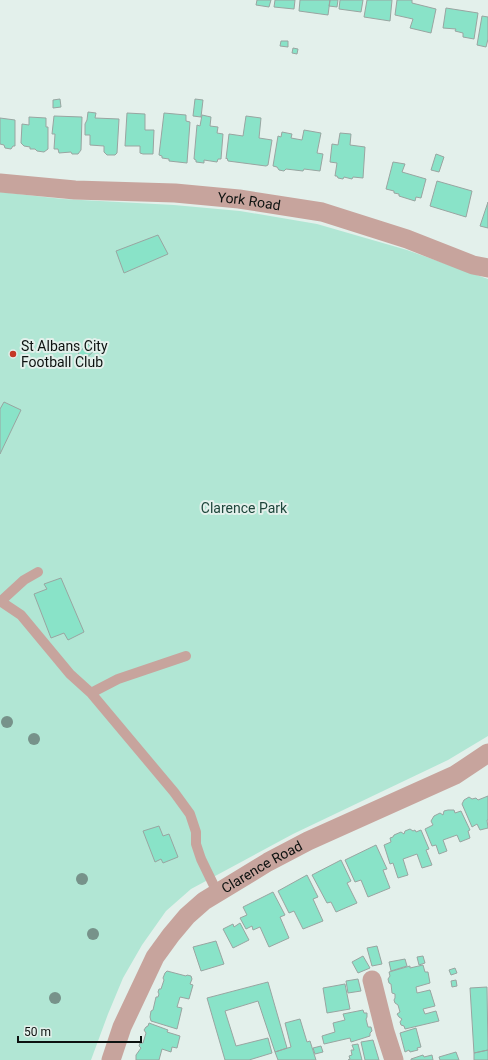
<svg xmlns="http://www.w3.org/2000/svg" width="488" height="1060" viewBox="0 0 488 1060" font-family="Roboto,sans-serif">
<style>
.green{fill:#b1e6d4}
.building{fill:#89e3c8;stroke:#99a5a1}
.lines{fill:none;stroke-linecap:round;stroke-linejoin:round}
.lane{stroke:#c7a49d;stroke-width:10}
.street{stroke:#c7a49d;stroke-width:19}
.tree{fill:#77928a}
.poi-dot{fill:#c43725;stroke:#e3f0eb;stroke-width:1.5}
.labels{text-anchor:middle;stroke-width:4;stroke-linejoin:round;paint-order:stroke}
.street-label{font-size:14px;fill:#0d1210;stroke:#e3f0eb}
.poi-label{font-size:14px;fill:#0d1210;stroke:#e3f0eb;text-anchor:start}
.park-label{font-size:14px;fill:#1e463b;stroke:#e3f0eb}
</style>
<rect width="100%" height="100%" fill="#e3f0eb"/>
<!-- green -->
<path class="green" d="M0 192 63 199 174 205 240 211 317 224 407 250 488 279V736L448 760 293 834 191 889 166 911 142 945 123 978 108 1014 91 1060H0Z"/>
<!-- building -->
<path class="building" d="M257 0H271L269 7 256 5Z
M275 0H295L294 9 274 7Z
M300 0H330L328 15 299 11Z
M330 0H338L337 7 329 6Z
M340 0H363L361 12 339 9Z
M367 0H392L390 21 364 17Z
M397 0H412V3L436 9 431 33 410 28 413 19 395 15Z
M446 8 478 13 474 39 463 37V33L455 31 456 29 443 28Z
M482 16 488 17V39L486 47 477 45Z
M281 41H288V47L280 46Z
M293 48 298 49 297 54 292 53Z
M60 99 61 107 53 108V100Z
M195 99 203 100 201 117 193 116Z
M88 112 96 113 95 118 119 119 117 153 115 155H107L104 152V146L90 145V135H85V124L87 120Z
M127 113 145 114V130H154L153 154H143L140 153V146H125Z
M164 113 186 115V121L190 122 187 163 169 161V159L162 158V156L159 155Z
M202 115 211 117 210 126 218 127 217 133 223 134 221 159H218L217 162 204 160V163L196 162V160L194 159 197 125 200 126Z
M54 116 82 117 81 150 78 154H72L71 152 59 153 58 149H54L55 134H52Z
M246 116 261 118 259 138 272 140 268 165 266 166 228 161 227 158 226 159 229 134 243 136Z
M29 117 46 118V127H48V149L44 152 37 151 35 149H30V147L24 146 21 143 22 124 29 125Z
M0 118 15 120V146H13L11 149 5 148 4 145 0 144Z
M304 130 321 133 317 153 323 154 320 171 304 169 303 171 286 169 284 171 279 170 277 167 273 166 278 136 281 137 282 132 292 134 291 138 302 140Z
M340 133 351 134 350 145 365 147 363 178 353 177 352 179 344 177 343 179 338 178 337 176H335L337 163 330 162 332 144 338 145Z
M436 154 444 157 439 172 431 170Z
M393 162 405 164 402 172 426 179 421 198 416 197 415 201 399 196V194L394 193V191L386 189Z
M437 181 472 191 466 217 430 206Z
M488 202V228L480 226Z
M158 235 168 254 124 273 116 251Z
M88 344 94 351 84 360 78 353Z
M4 402 21 410 0 454V409Z
M61 578 84 632 68 640 64 633 51 638 34 594 47 589 44 584Z
M488 796V820H487L488 828 480 830 477 824 472 827 462 804 464 800 469 797 472 799 476 798 478 800Z
M448 810H454L455 813 461 811 470 830 468 831 470 838 460 842 457 835 443 840 447 851 439 854 436 845 432 846 425 829 433 825 431 821 434 816 440 813 443 815 444 811Z
M159 826 163 836 169 834 178 857 163 863 161 859 155 862 143 831Z
M410 829 413 831 415 830 416 832 421 830 429 849 426 850 432 865 422 868 417 854 403 859 408 875 398 878 393 863 390 864 384 845 391 842 390 838 393 837 394 835 401 832 404 834 405 831Z
M376 845 387 869 383 870 390 888 368 897 361 880 355 882 345 860Z
M341 860 351 881 347 883 357 903 336 912 331 902 327 903 312 875Z
M307 875 318 897 313 899 323 921 303 929 294 911 289 913 278 891Z
M273 892 285 915 280 917 289 938 269 947 260 927 253 930 252 926 246 929 240 918 247 915 243 907Z
M240 923 249 940 233 948 223 929 233 924 234 927Z
M216 941 224 964 201 971 193 947Z
M377 946 382 964 372 966 367 948Z
M363 956 370 968 358 973 352 962Z
M423 956 425 963 419 965 417 957Z
M405 959 407 966 391 971 389 962Z
M423 965 425 972H428L430 983 416 987 417 993 430 990 435 1006 423 1009 425 1014 436 1011 439 1021 405 1029 404 1026 401 1025 400 1022 402 1019 399 1017 397 1014 400 1012 398 1005 395 1003 394 1000 395 998V994L392 993 391 984 389 983 388 979 390 976 389 972 410 966V968Z
M455 968 457 973 451 975 449 970Z
M167 971 186 976 187 975 191 976 192 979 190 984 193 985 189 999 180 997 177 1007 182 1008 177 1029 151 1021 150 1017 151 1011 153 1010 156 997H158L159 994 158 992 159 989H161L164 980 163 978 165 973Z
M358 979 361 991 348 993 346 981Z
M456 980 457 986 452 987 451 981Z
M268 982 287 1048 275 1052 258 1001 225 1011 236 1046 268 1038 272 1053 249 1060H225L207 998Z
M345 984 350 1009 327 1013 323 988Z
M487 987 488 1050 474 1053 470 988Z
M363 1010 364 1013H367V1017L366 1019 368 1027H371L372 1031 370 1033V1036L351 1042 350 1038 324 1044 322 1036 335 1032 333 1023 345 1020 343 1014Z
M300 1019 307 1042 310 1041 316 1060H278L275 1052 291 1047 285 1023Z
M149 1023 168 1030 167 1032 180 1036 177 1048 172 1047 171 1052 162 1049 159 1060H136V1055L141 1048 139 1046 140 1043H143L146 1033 144 1030 146 1027 148 1026Z
M416 1028 421 1047 417 1048 418 1050 410 1052 409 1050 405 1052 400 1033Z
M373 1040 379 1060H365L361 1042Z
M358 1044 362 1060H348L350 1059 349 1056 352 1055 351 1050H354L352 1045Z
M321 1046 323 1052 315 1054 313 1048Z
M488 1050V1060H474V1053Z
M456 1052 459 1060H440L439 1057Z
M423 1055 424 1057 432 1055 433 1060H411V1059Z"/>
<g class="lines">
<!-- lane -->
<path class="lane" d="M0 601 21 615 70 674 91 693 174 792 190 814 196 832V844L201 859 217 892
M1 601 24 580 38 572
M91 693 118 679 186 656"/>
<!-- street -->
<g class="street">
<path id="s1" d="M0 183 75 190 175 193 239 199 322 212 407 239 473 265 488 268"/>
<path d="M372 980 385 1032 394 1060"/>
<path id="s2" d="M111 1060 122 1027 155 957 171 935 187 916 204 901 268 862 308 841 455 775 488 753"/>
</g>
</g>
<!-- trees -->
<g class="tree">
<circle cx="7" cy="722" r="6"/>
<circle cx="34" cy="739" r="6"/>
<circle cx="82" cy="879" r="6"/>
<circle cx="93" cy="934" r="6"/>
<circle cx="55" cy="998" r="6"/>
</g>
<!-- markers -->
<circle class="poi-dot" cx="13" cy="354" r="4"/>
<g class="labels">
<!-- street labels -->
<g class="street-label">
<text dy="5" stroke="none"><textPath href="#s1" startOffset="250">York Road</textPath></text>
<text dy="5" stroke="none"><textPath href="#s2" startOffset="254">Clarence Road</textPath></text>
</g>
<!-- poi labels -->
<g class="poi-label">
<text x="21" y="351">St Albans City<tspan x="21" dy="16">Football Club</tspan></text>
</g>
<!-- park labels -->
<g class="park-label">
<text x="244" y="513">Clarence Park</text>
</g>
</g>
<!-- scale -->
<path d="M18 1036v6h123v-6" fill="none" stroke="#0d1210" stroke-width="2"/>
<text x="24" y="1036" font-size="12" fill="#0d1210" stroke="#e3f0eb" stroke-width="3" paint-order="stroke">50 m</text>
</svg>
